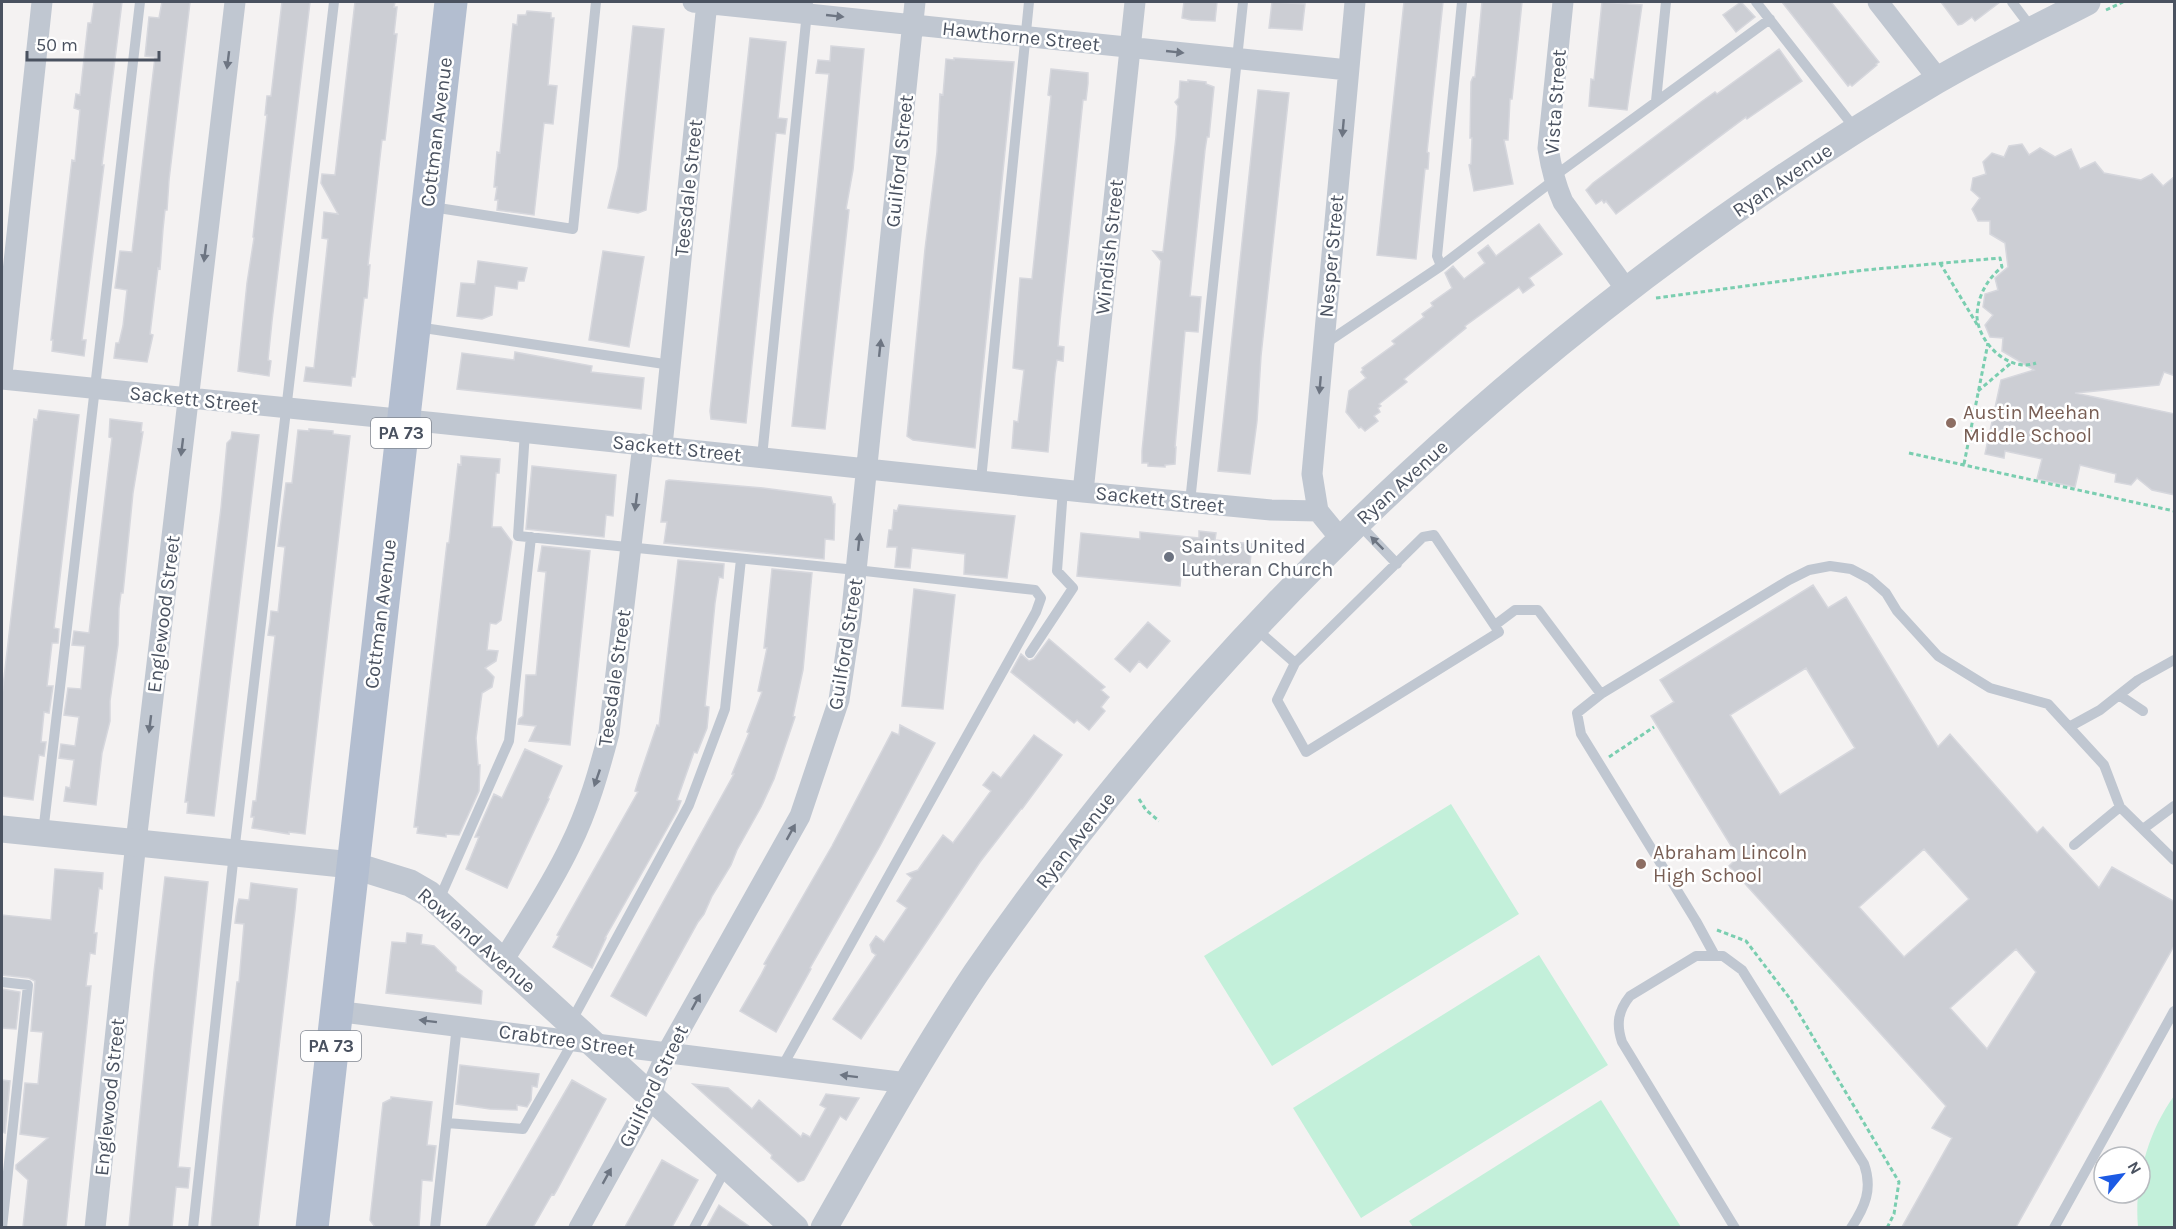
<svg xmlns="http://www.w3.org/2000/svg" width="2176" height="1229" viewBox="0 0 2176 1229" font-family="Karla,sans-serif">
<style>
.green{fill:#c3f0da}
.building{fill:#ccced4;stroke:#d6d7dd;stroke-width:1.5;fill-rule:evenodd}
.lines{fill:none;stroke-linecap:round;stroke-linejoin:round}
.path{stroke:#7aceb0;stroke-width:3;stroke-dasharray:4.5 3;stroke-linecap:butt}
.service{stroke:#c0c7d1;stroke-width:10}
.minor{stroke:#c0c7d1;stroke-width:21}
.tertiary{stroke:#c0c7d1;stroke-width:27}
.primary{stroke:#b3bed0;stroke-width:33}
.oneway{fill:#6d7582}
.education-dot{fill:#8d6e63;stroke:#fff;stroke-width:2}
.worship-dot{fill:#6b7280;stroke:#fff;stroke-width:2}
.labels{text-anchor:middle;stroke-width:5;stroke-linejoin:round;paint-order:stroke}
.shield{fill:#fff;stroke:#808690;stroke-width:1.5}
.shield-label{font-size:18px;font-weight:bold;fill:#4a5260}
.street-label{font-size:20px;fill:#4a5260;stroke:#fff}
.education-label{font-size:20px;fill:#785e54;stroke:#fff;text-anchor:start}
.worship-label{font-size:20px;fill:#5b616d;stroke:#fff;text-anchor:start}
</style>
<rect width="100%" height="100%" fill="#f4f2f2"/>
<!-- green -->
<path class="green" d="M1451 804 1519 914 1272 1066 1204 956Z
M1539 955 1608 1065 1361 1218 1293 1108Z
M2174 1096V1227H2138C2134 1184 2147 1133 2174 1096Z
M1601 1100 1681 1227H1413L1409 1221Z"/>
<!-- building -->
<path class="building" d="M94 2H122L102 165H104L82 340H86L84 356 52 351 53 340H51L72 160 75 161 80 110 74 108 76 94 80 95 88 23H91Z
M162 2H190L169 180 167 210H165L163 229 160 269 158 268 150 334 153 335 147 362 114 358 116 343H119L123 326 127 290 115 288 120 251 132 252 155 57 145 56 149 17 159 18Z
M282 2H310L272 321 268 360 271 361 269 376 238 371 247 283 254 238 253 237 267 115H265L267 96H271Z
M355 2H395L394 7H397L394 34H397L385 140H382L379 166 368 265H370L367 298H364L355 377H352L351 386 304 381 306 367 314 368 328 239 322 238 324 212 338 214 321 183 322 174 335 175Z
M1184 2H1217L1215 21 1191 20 1182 18Z
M1272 2 1305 4 1302 30 1269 28Z
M1404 2H1443L1427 152 1429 153 1428 169H1425L1416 259 1377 255Z
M1482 2H1522L1512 99H1510L1508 140H1504L1513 184 1474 191 1469 165 1471 164 1472 138H1470L1471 82 1473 77H1475Z
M1602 2 1642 5 1627 110 1589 106 1591 79 1594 80Z
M1741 2 1755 17 1736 32 1723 15Z
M1782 2H1831L1879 62 1876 64 1877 65 1852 86 1850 84 1848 86Z
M1941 2H2000L1975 21 1972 17 1962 24 1958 25Z
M527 11 551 13V18H554L548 85 557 86 553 124 544 123 534 215 497 210 498 200H495L497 187H494L497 152 500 153 513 24 517 25 518 15H526Z
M633 26 664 29 646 210 638 213 608 208 618 168Z
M750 38 786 42 778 118 787 119 785 134 776 133 746 423 711 419 710 411Z
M831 46 864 49 853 170 846 209 849 210 825 429 792 426 829 74 816 73 818 60 830 61Z
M1779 49 1802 81 1747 119 1746 117 1616 214 1606 201 1604 203 1602 200 1596 204 1586 190 1593 183 1701 102 1715 92 1717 94Z
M954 58 1014 62 975 448 913 440 907 436 925 249 937 152 940 94 943 95 946 59 954 60Z
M1051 69 1088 73V83L1086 100H1083L1060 321 1058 346 1064 347 1063 361 1057 360 1055 373 1048 452 1012 448 1014 421 1018 422 1024 370 1013 368 1020 278 1032 279 1051 96 1048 95Z
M1188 80 1206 82V84L1214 87 1209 137H1207L1205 150 1190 296 1201 297 1198 332 1185 331 1175 447H1176L1175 464 1165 465V467L1148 466V463H1142V451L1161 261 1153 251 1163 252 1176 137 1178 106 1175 102 1179 98 1180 81 1188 82Z
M1258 90 1289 93 1261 356 1257 421 1250 474 1218 471Z
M2022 144 2029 155 2040 148 2055 157 2071 149 2080 169 2095 162 2104 173 2141 180 2152 174 2163 186 2175 176V376L2164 372 2159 385 2075 393 2175 414V495L2152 490 2137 478 2131 485 2115 482 2116 474 2080 465 2075 487 2037 479 2042 459 2005 451 2004 458 1985 454 2001 380 2034 370 2002 351 2003 338 1990 337 1985 325 1993 315 1983 307 1985 294 1998 290 1995 278 2008 267 2005 243 1990 234V221H1978L1972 209 1980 198 1971 190 1973 178 1986 174 1983 162 1992 153 2004 157 2009 146Z
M1539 224 1562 254 1529 278 1534 285 1523 293 1519 287 1465 326 1466 328 1404 379 1407 382 1379 404 1381 406 1378 408 1380 412 1374 416 1378 421 1365 431 1361 427 1359 428 1346 412 1349 391 1366 378 1361 372 1363 370 1362 368 1395 344 1392 341 1424 317 1422 314 1433 306 1431 303 1452 288 1445 273 1453 266 1464 279 1485 263 1478 253 1488 245 1496 256Z
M603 251 644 257 629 347 589 340Z
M478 261 527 268 524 281H518L517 289 495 286 492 315 482 319 457 316 461 283 475 284Z
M515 352 592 366 591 372 644 378 641 409 457 389 462 353 514 360Z
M39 410 79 415 54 628 59 629 58 643H52L47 686H53L49 713 44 712 41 742H46L44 756 39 755 33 800 2 796V695L34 419 37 420Z
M110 419 142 423 141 432H143L133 493 123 593H121L119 608 118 645 110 701V721L102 753 96 805 64 801 66 787 70 788 74 760 59 758 61 744 75 746 79 717 64 715 68 688 81 689 85 646 72 645 74 631 89 633 112 438 109 437Z
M309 429 333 431V434L350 436 305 834 289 832V834L252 828 254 817H251L253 801H256L275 636 268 635 270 622 271 611 278 612 285 547 278 546 286 483H292L298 430 309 431Z
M232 432 259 435 214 816 187 813 188 802H185L221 508 227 443 231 439Z
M461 456 500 459 499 473H496L492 527H501L512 542 501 620 496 624 490 623 487 650 498 651 496 661 485 668 494 677 492 687 482 693 476 738 478 765H480L479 791 459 835 446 834V837L417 833 418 827H414L447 543H449L458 464 461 465Z
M532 466 616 475 613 516 606 515 604 537 526 529Z
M669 480 763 488 831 497 833 504H835L834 540 825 539 824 559 664 543 667 522H661L666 481Z
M899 505 1015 516 1007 578 964 574 965 554 912 548 910 568 895 567 897 547H887L889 530H892L894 510 897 511Z
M1199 531 1216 533 1215 540 1252 544 1249 573 1212 569 1211 577 1181 576 1180 586 1077 576 1081 533 1140 539V532L1199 538Z
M542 546 590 551 570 745 529 741 536 726 518 724 519 719 523 716 526 675H536L546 572 538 571Z
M678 560 724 564 723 578 719 577 715 603 705 706 709 707 707 728 697 753 694 752 677 800 681 801 677 811 605 938H606L592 968 553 947 559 936 557 935 638 792 635 791 639 778 657 725 659 726Z
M772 569 812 573 803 670 793 716 795 717 774 779 761 807 737 850 731 865 712 896 704 914 698 922 646 1016 611 996 734 774H732L749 733 747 732 762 692 758 691 767 648H764Z
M1813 585 1828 608 1846 597 1938 747 1950 734 2037 833 2043 827 2099 888 2112 867 2175 902V944L2016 1227H1902L1952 1138 1932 1128 1946 1106 1729 866 1738 857 1651 716 1674 702 1660 680ZM1806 668 1855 748 1780 795 1730 715ZM1924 849 1969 899 1904 957 1859 907ZM2016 949 2036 972 1987 1049 1950 1008Z
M914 589 955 595 943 709 902 706Z
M1148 622 1170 641 1147 668 1139 661 1130 672 1115 659Z
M1049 639 1105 687 1101 690 1109 697 1101 707 1105 711 1089 730 1077 720 1074 723 1011 672 1021 654 1029 661 1034 659Z
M900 725 935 743 880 846 810 968 811 969 776 1032 740 1011 761 975 766 965 764 964 832 846 892 732 899 735Z
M1034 735 1062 755 1022 809H1021L980 862 861 1039 833 1019 876 955 872 952 870 945 876 936 884 942 907 908 897 901 912 878 907 874 918 870 943 835 953 843 991 791 983 785 993 772 1001 778Z
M525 749 562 766 548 798 549 799 507 888 466 869 479 837H475L494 794 502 798Z
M55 869 103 873 102 889 99 888 94 933H97L95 954 90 953 86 986H91L66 1227H23L28 1180 16 1169V1165L48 1138 20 1134 25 1083 38 1084 43 1032 31 1031 35 981 29 978 2 975V915L51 920Z
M165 877 208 882 178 1167 190 1168 188 1188 176 1187 172 1227H129L154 972Z
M251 883 297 889 295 910 258 1227H211L223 1105 237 982H239L244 924 235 923 237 907 239 899 249 900Z
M407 933 422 935 421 944 434 946 456 967V971L482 991 481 1004 386 993 392 942 406 943Z
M2 989 20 992 16 1029 2 1028Z
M460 1065 539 1074 537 1087 532 1086 531 1100 527 1107 517 1105V1110L490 1109 456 1104Z
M2 1080 10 1081 5 1133 2 1132Z
M572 1080 606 1099 557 1190 554 1195 552 1194 533 1227H486Z
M693 1084 728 1088 752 1109 759 1100 801 1137 803 1133 810 1137 826 1108 820 1105 826 1094 859 1098 846 1120 840 1116 804 1180 798 1182 771 1158 772 1155Z
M391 1097 432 1102 427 1145 436 1146 432 1181 422 1180 419 1227H375L370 1220 383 1103 391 1099Z
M662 1160 698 1180 672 1227H625Z
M719 1205 750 1227H707Z"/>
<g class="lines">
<!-- path -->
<path class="path" d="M2106 10 2123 2
M1940 263 1978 326
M1656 298 1865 270 2000 258 2002 267C1987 279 1977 297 1977 317 1979 344 2010 373 2036 363
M1978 391 2011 363
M1909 453 2174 511
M1964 464 1988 343
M1609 757 1654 727
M1139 799 1146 810 1159 821
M1717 930 1746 941 1791 1000 1899 1182 1894 1214 1887 1228"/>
<!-- service -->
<path class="service" d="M1756 2 1857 131
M2012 2 2033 30
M1656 101 1666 2
M1553 177 1770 19
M432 207 573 229 596 2
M1441 266 1437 256 1462 2
M417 327 671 365
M1323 345 1441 266 1554 180
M525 432 518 536 856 570 1035 590 1041 598 1036 612 782 1067
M762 457 808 2
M981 480 1029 2
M1190 502 1243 2
M1358 523 1397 564
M1434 535 1499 632 1306 752 1277 700 1295 663 1423 537Z
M1495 625 1515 610H1538L1601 694
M1256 629 1295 663
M1030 653 1073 588 1057 571 1063 489
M2119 695 2143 711
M2069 727 2100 710 2138 680 2174 660
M2143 829 2174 806
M43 833 140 2
M2074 845 2120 807 2174 860
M438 902 509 741 531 537
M1714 954 1696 921 1581 734 1577 713 1601 694 1789 580 1809 570 1830 566 1851 569 1870 579 1886 593 1897 611 1938 656 1990 688 2048 704 2104 765 2120 807
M2 982 28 985 2 1228
M571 1022 689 805 725 709 741 559
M447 1123 523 1129 574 1040
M193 1228 234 853 334 2
M435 1228 457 1025
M694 1228 727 1166
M1735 1228 1622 1042C1616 1024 1618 1011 1630 996L1696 956H1723L1742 970 1864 1164C1873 1189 1865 1207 1851 1228
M2054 1228 2174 1011"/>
<!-- minor -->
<path class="minor" d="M693 2 1348 70
M1563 2 1548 148C1551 167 1555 184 1563 202L1626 289
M1878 2 1939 80
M2 374 42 2
M2 379 437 423 1083 492 1271 510 1318 511 1340 538
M662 446 707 2
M1083 492 1135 2
M1318 511 1312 474 1355 2
M503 961C526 923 551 886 570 846 588 810 599 771 609 733L643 444
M335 1011 907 1083
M95 1228 136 842 235 2
M579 1228 651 1098 656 1078 667 1053 800 816 839 700 851 619 915 2"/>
<!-- tertiary -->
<path class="tertiary" d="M2 829 352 865 410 883 429 894 795 1228
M824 1228C873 1142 921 1055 976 973 1224 613 1560 303 1936 81 1985 52 2037 28 2087 2"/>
<!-- primary -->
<path class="primary" d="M312 1228 451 2"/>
</g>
<!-- one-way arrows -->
<defs><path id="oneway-solid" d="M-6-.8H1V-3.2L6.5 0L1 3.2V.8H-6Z" transform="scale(1.5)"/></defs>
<g class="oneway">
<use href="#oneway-solid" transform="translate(835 16) rotate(6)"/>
<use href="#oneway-solid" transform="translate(1175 52) rotate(6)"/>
<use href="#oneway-solid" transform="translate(228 60) rotate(97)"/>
<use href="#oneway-solid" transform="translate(1343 128) rotate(95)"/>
<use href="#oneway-solid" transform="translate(205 253) rotate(97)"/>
<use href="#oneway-solid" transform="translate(880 348) rotate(-84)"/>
<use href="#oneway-solid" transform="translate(1320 385) rotate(95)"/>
<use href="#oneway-solid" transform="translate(182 447) rotate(97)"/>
<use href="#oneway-solid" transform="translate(636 502) rotate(97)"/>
<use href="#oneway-solid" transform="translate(859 542) rotate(-84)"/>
<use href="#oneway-solid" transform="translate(1377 543) rotate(-135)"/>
<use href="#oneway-solid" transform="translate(150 724) rotate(97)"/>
<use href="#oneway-solid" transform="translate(597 778) rotate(109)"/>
<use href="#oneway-solid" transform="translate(791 832) rotate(-61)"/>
<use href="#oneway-solid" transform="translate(696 1002) rotate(-61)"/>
<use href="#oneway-solid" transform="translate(428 1021) rotate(-173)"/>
<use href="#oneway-solid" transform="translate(849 1076) rotate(-173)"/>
<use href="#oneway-solid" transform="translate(607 1176) rotate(-61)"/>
</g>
<!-- markers -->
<g class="education-dot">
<circle cx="1951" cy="423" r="6"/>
<circle cx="1641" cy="864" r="6"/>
</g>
<circle class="worship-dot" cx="1169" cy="557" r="6"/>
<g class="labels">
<!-- shield labels -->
<g class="shield">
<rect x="371" y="418" width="60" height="30" rx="4.5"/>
<rect x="301" y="1031" width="60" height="30" rx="4.5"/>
</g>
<g class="shield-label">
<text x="401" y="439">PA 73</text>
<text x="331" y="1052">PA 73</text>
</g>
<!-- street labels -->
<g class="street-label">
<text transform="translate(1021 36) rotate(6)" y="7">Hawthorne Street</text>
<text transform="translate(1555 102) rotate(-86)" y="7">Vista Street</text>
<text transform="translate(436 132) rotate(-83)" y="7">Cottman Avenue</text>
<text transform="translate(899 161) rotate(-84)" y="7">Guilford Street</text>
<text transform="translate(1782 180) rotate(-34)" y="7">Ryan Avenue</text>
<text transform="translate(688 188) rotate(-84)" y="7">Teesdale Street</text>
<text transform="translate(1109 247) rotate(-84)" y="7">Windish Street</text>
<text transform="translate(1331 256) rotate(-85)" y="7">Nesper Street</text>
<text transform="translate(194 399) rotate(6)" y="7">Sackett Street</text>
<text transform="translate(677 448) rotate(6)" y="7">Sackett Street</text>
<text transform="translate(1402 482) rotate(-42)" y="7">Ryan Avenue</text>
<text transform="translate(1160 499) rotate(6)" y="7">Sackett Street</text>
<text transform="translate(163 614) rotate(-83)" y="7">Englewood Street</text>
<text transform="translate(380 614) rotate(-83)" y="7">Cottman Avenue</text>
<text transform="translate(845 644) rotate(-81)" y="7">Guilford Street</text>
<text transform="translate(614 678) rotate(-82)" y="7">Teesdale Street</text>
<text transform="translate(1075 840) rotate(-52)" y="7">Ryan Avenue</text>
<text transform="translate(477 940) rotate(41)" y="7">Rowland Avenue</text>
<text transform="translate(567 1040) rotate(8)" y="7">Crabtree Street</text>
<text transform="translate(653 1086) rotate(-64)" y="7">Guilford Street</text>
<text transform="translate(109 1097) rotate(-84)" y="7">Englewood Street</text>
</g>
<!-- education labels -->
<g class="education-label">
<text x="1963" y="419">Austin Meehan<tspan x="1963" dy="23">Middle School</tspan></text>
<text x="1653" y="859">Abraham Lincoln<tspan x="1653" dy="23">High School</tspan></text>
</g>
<!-- worship labels -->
<g class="worship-label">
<text x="1181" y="553">Saints United<tspan x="1181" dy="23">Lutheran Church</tspan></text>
</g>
</g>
<!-- border -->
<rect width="2176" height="1229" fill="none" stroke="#4a5260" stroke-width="6"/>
<!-- north arrow -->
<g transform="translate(2122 1175) rotate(60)"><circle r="28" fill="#ffffff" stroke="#b7babf" stroke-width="1.5"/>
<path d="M0-4.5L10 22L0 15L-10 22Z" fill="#1c5ae4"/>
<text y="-9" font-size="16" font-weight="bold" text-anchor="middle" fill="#4a5260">N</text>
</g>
<!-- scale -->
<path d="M27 51v9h132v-9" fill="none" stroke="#4a5260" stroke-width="3"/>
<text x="36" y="51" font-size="18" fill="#4a5260" stroke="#ffffff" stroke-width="4.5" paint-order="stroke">50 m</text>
</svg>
